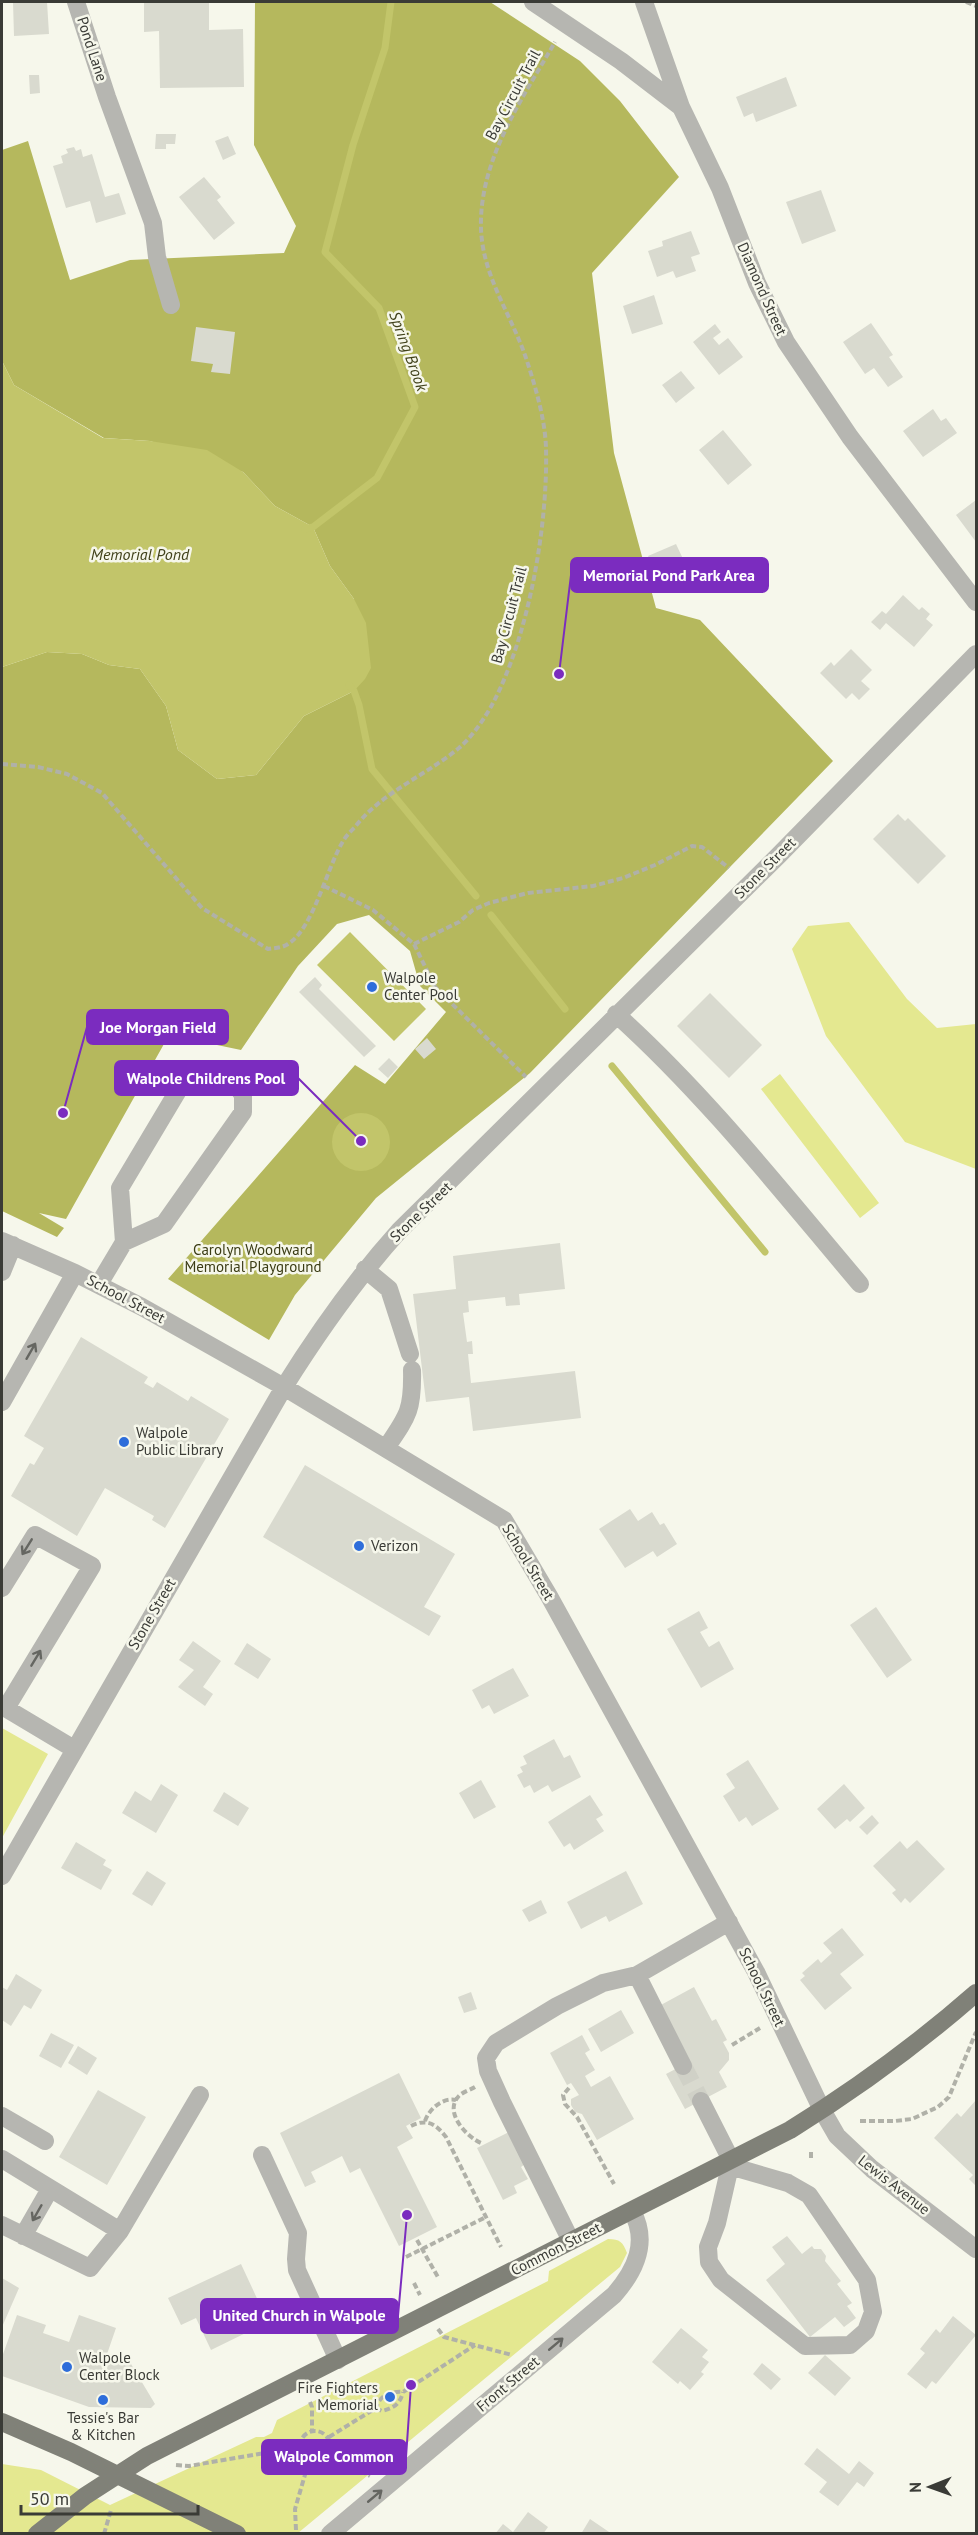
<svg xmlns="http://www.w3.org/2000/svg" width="978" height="2535" viewBox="0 0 978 2535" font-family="'PT Sans',sans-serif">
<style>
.green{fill:#e4e890}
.forest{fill:#b5b85d}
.water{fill:#c2c56a}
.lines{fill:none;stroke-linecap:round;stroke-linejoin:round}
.stream{stroke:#c2c56a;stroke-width:7}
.building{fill:#d9dacf}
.minor-tunnel{stroke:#d0d1c7;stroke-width:18;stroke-dasharray:18 9;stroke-linecap:butt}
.path{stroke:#b0b1a8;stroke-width:4;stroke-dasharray:6 3;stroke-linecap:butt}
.minor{stroke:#b6b6b1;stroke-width:18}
.major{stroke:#808178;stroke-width:18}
.oneway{stroke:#656661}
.poi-dot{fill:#2e6dda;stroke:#f6f7eb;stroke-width:2}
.labels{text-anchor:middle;stroke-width:5;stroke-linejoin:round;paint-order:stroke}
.street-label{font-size:15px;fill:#3a3b36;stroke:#f6f7eb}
.poi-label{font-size:15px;fill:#3a3b36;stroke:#f6f7eb;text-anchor:start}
.park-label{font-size:15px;fill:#3b3c15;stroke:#f6f7eb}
.water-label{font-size:16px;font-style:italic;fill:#41421b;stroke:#f6f7eb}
.leader{fill:none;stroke:#7b2cbf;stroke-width:2}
.callout-dot{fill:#7b2cbf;stroke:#f6f7eb;stroke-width:2}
.callout{fill:#7b2cbf;stroke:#7b2cbf;stroke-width:2}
.callout-label{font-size:16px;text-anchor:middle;font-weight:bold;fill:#fff}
</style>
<rect width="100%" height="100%" fill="#f6f7eb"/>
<!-- green -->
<path class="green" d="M849 922 907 999 937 1028 976 1024V1169L905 1142 826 1036 792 949 808 926Z
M780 1074 879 1203 860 1218 761 1089Z
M2 1728 48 1754 2 1838Z
M608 2239C620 2239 623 2242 627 2253L620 2267 298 2533H2V2464L41 2470 110 2505 256 2437H264L272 2433 277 2420 548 2281 549 2271Z"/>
<!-- forest -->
<path class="forest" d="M255 2H490L580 61 620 101 679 177 592 273 614 453 656 608 700 620 833 761 530 1073 376 1198 295 1295 269 1340 168 1279 355 1065 385 1084 446 1012 420 986 410 951 369 915 337 924 298 966 241 1050 169 1035 66 1219 39 1213 64 1228 57 1237 2 1211V667L47 652 82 654 109 665 140 669 166 706 178 750 217 779 256 775 304 716 354 691V599L330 566 313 527 275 506 243 472 150 441 104 438 14 385 2 361V150L28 141 70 280 130 260 284 253 296 226 254 145Z"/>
<!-- water -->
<path class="water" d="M2 361 14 385 103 438 150 441 207 450 243 472 275 506 313 527 330 566 354 599 366 623 371 668 365 679 354 691 304 716 256 775 217 779 178 750 166 706 140 669 109 665 82 654 47 652 2 667Z
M350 932 426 1009 394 1041 317 965Z
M332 1142a29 29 0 1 1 58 0a29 29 0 1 1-58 0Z"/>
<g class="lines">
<!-- stream -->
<path class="stream" d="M305 529 313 527 377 478 415 407 379 308 325 252 353 145 385 48 391 2
M349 685 354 691 359 705 372 769 476 896
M491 915 565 1009
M612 1066 765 1252"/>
</g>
<!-- building -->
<path class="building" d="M13 2H47L49 34 14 36Z
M144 2H209V30L243 29 244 87 160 88 159 31 144 32Z
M29 75H39L40 93 30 94Z
M786 77 797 106 756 122 753 113 744 117 736 97Z
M156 134H176L175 144H166V149H155Z
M228 136 236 154 223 160 215 141Z
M74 147 76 151 81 149 83 157 92 154 105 197 119 193 126 214 96 223 90 201 66 208 53 166 63 163 61 156 68 153 66 149Z
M204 177 221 197 217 200 235 223 214 240 179 197Z
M821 190 836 231 802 244 786 202Z
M691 231 700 254 691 257 696 271 676 278 673 271 657 277 648 251 663 246 662 241Z
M654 295 663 324 632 334 623 306Z
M871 323 893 355 889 357 903 377 888 387 874 368 865 374 843 342Z
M715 324 721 332 713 338 719 345 728 338 743 357 719 375 693 342Z
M196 327 235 332 230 374 211 372 213 364 191 361Z
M681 371 695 388 676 403 662 385Z
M933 409 941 421 946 418 957 433 923 457 903 431Z
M723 430 752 465 728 485 699 450Z
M976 500V542L956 515Z
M676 544 692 578 664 591 648 556Z
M903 595 919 610 922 607 930 614 926 619 933 625 914 647 886 623 880 630 871 622 882 611 886 614Z
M851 649 872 670 861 681 870 689 859 700 852 693 846 699 820 673 831 662 834 666Z
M898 814 905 821 908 818 946 856 918 884 873 839Z
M315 977 322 985 319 989 376 1046 364 1057 299 992Z
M710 993 762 1045 729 1078 677 1026Z
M427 1038 436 1049 424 1059 415 1049Z
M389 1058 398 1067 388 1078 378 1069Z
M560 1243 565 1289 519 1294 520 1305 506 1306 505 1297 468 1301 469 1312 463 1313 467 1342 472 1341 473 1354H468L471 1383 575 1371 581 1418 473 1431 469 1397 426 1402 413 1294 456 1289 453 1256Z
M81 1337 148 1377 144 1383 153 1388 157 1382 188 1401 191 1396 229 1419 165 1528 152 1520 154 1516 105 1488 77 1536 11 1496 30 1463 34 1465 44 1448 24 1436Z
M305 1465 455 1554 424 1607 441 1616 429 1636 263 1537Z
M630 1509 638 1521 652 1512 660 1525 664 1523 677 1544 657 1557 653 1551 625 1568 599 1529Z
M876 1607 912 1660 887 1678 850 1625Z
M699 1611 708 1628 700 1632 709 1647 719 1641 734 1669 701 1688 667 1629Z
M193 1641 221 1661 203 1687 213 1694 205 1706 178 1687 194 1670 179 1660Z
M247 1643 271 1659 258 1679 234 1664Z
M513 1668 529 1696 494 1714 489 1705 482 1709 472 1690Z
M554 1739 564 1758 570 1755 581 1777 552 1792 548 1785 534 1793 530 1785 524 1788 517 1775 523 1772 520 1767 527 1764 523 1756Z
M748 1760 779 1809 752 1826 746 1817 739 1822 723 1796 735 1788 726 1774Z
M481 1780 496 1807 474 1819 459 1793Z
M161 1784 178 1795 156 1833 122 1813 135 1791 151 1801Z
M844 1784 865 1808 850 1822 847 1819 835 1829 817 1809Z
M224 1792 249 1808 238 1826 213 1811Z
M590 1795 603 1815 596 1819 604 1831 574 1850 570 1843 564 1847 548 1822Z
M872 1815 879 1823 867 1835 859 1827Z
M917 1840 945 1869 910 1903 905 1898 901 1903 892 1893 896 1890 873 1866 900 1841 907 1849Z
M76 1842 106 1860 103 1865 112 1870 101 1890 61 1868Z
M147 1871 166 1883 152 1906 132 1894Z
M626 1871 643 1904 609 1922 606 1916 581 1929 567 1902Z
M541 1900 547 1913 529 1922 522 1910Z
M842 1928 864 1955 840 1974 852 1988 825 2010 800 1980 805 1976 802 1973 818 1959 821 1963 832 1953 823 1943Z
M16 1974 42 1990 31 2009 24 2005 11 2026 2 2020V1987L7 1990Z
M694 1987 712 2021 716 2019 727 2040 723 2042 729 2053V2060L719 2072 727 2087 685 2109 666 2074 689 2062 659 2006Z
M471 1992 477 2009 464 2013 458 1997Z
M621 2010 634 2033 601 2052 588 2029Z
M51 2033 74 2045 61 2068 39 2056Z
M582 2035 590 2050 585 2053 595 2070 585 2076 591 2087 610 2076 634 2119 597 2140 582 2114 575 2112 571 2105V2099L579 2095 571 2083 567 2085 550 2053Z
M78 2046 97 2058 87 2075 68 2063Z
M399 2073 421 2118 406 2126 413 2138 397 2147 437 2227 399 2246 360 2168 350 2173 342 2156 311 2172 316 2182 305 2187 280 2133Z
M98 2090 146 2117 107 2185 59 2157Z
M976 2100V2186L969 2179 973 2175 934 2138 957 2113 961 2117Z
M509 2132 525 2164 521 2167 528 2179 514 2186 517 2193 503 2200 477 2148Z
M787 2236 802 2254 812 2246 814 2249H821L826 2256 825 2261 841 2281 837 2284 852 2303 847 2306 856 2318 844 2327 835 2317 810 2337 766 2280 785 2264 772 2247Z
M241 2264 268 2322 211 2350 196 2318 181 2325 168 2298Z
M2 2278 19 2288 2 2327Z
M17 2315 46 2325 43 2333 69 2342 79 2315 116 2328 106 2357 128 2359 155 2404 151 2408 89 2407 2 2376V2357Z
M953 2316 976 2335 936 2384 932 2381 926 2389 907 2374 925 2353 920 2349 936 2329 940 2333Z
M681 2328 708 2350 702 2357 709 2362 701 2372 704 2374 690 2390 680 2381 678 2384 652 2362Z
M825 2355 851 2378 835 2396 808 2373Z
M762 2363 781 2379 771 2390 753 2374Z
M817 2448 849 2474 859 2461 874 2473 864 2487 857 2482 838 2506 819 2492 827 2482 804 2464Z
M528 2512 548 2527 543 2534H495L503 2524 513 2532Z
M590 2519 612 2534H581Z"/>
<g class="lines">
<!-- minor-tunnel -->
<path class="minor-tunnel" d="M683 2066 701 2101"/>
<!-- path -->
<path class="path" d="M966 2 976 6
M2 764 38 767 67 774 102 793 202 908 268 949C275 948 282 948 288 944 313 929 327 868 342 843 345 837 350 832 355 827 382 792 425 776 459 748 472 737 485 718 493 703 529 635 548 525 546 448 545 419 536 389 527 361 511 312 479 273 481 219 483 154 524 96 555 42
M324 886 373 910 414 944 435 987 526 1077
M414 944 459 922 473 910 489 903 528 893 593 886 623 878 655 865 692 846 702 847 729 868
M732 2045 760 2028
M475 2087C470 2090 462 2092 458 2097 444 2113 467 2137 481 2143
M569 2088 563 2095 565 2104 577 2117 614 2184
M425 2121C429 2109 443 2097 456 2100
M860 2121H895L912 2119 938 2107 949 2097 976 2032
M411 2126C427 2118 436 2124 446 2137L501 2247
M811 2152V2159
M417 2240 439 2279
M406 2257 486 2217
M414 2283 420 2295
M438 2329 444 2337 512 2355
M310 2402 312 2407V2430
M376 2408 382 2411C394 2408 400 2404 403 2392
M300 2446a15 15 0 1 1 30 0a15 15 0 1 1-30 0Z
M329 2437 376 2408C380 2395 390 2391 403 2392L475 2345
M329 2454 370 2476
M176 2465 189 2466 299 2447
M296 2530 295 2509 309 2461
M104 2534 111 2510"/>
<!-- minor -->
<path class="minor" d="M76 2 107 97 153 223 157 257 171 305
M533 2 621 61 681 107 720 188 757 283 786 342 850 437 976 602
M644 2 681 107
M616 1014C707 1096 782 1192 860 1284
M191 1069 217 1070 232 1080 243 1095V1112L164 1224 124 1242 120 1188Z
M2 1241 75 1273 142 1307 284 1387 504 1520 549 1596 756 1972 822 2110 837 2136 872 2169 976 2249
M365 1269 389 1289 410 1354
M2 1272 13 1245
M99 1284 124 1242
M2 1402 75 1273
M386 1448C408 1416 413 1410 412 1370
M2 1588 35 1535 92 1566 6 1708
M2 1706 74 1749
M2 1876 284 1387C319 1331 355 1280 399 1231L779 855 976 654
M683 2066 637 1975 729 1922
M701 2101 731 2160 730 2166 717 2223 708 2247 709 2262 721 2280 805 2346 850 2345 866 2331 873 2312 867 2280 809 2195 788 2183 730 2166
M2 2116 45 2141
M262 2155 298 2233 296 2259 297 2270 338 2360
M2 2159 120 2231 200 2095
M2 2225 90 2268 120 2231
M23 2236 50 2189
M571 2241 502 2102 488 2071 486 2058 496 2043 557 2006 603 1983 637 1975
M330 2534 614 2295C636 2270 649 2242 632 2211"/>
<!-- major -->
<path class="major" d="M2 2422 71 2452 237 2534
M37 2534 85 2496 147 2456 790 2130C856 2089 918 2044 976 1993"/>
</g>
<!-- one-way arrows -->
<defs><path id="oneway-shaft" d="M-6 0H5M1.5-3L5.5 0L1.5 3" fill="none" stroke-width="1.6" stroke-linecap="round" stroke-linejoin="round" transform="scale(1.5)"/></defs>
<g class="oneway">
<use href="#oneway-shaft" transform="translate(31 1351) rotate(-60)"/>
<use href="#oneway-shaft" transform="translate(27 1547) rotate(122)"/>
<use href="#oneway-shaft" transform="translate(36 1658) rotate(-59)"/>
<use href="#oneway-shaft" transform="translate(37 2213) rotate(120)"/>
<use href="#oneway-shaft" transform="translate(556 2344) rotate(-40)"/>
<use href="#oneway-shaft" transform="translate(375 2496) rotate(-40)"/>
</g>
<!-- markers -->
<g class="poi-dot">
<circle cx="372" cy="987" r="6"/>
<circle cx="124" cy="1442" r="6"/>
<circle cx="359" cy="1546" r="6"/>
<circle cx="67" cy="2367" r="6"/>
<circle cx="390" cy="2397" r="6"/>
<circle cx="103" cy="2400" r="6"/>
</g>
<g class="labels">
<!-- street labels -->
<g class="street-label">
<text transform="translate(92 49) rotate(72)" y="5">Pond Lane</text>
<text transform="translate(513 95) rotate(-62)" y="5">Bay Circuit Trail</text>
<text transform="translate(762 289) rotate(66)" y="5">Diamond Street</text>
<text transform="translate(509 615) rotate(-75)" y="5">Bay Circuit Trail</text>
<text transform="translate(765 868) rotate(-45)" y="5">Stone Street</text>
<text transform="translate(421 1212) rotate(-44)" y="5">Stone Street</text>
<text transform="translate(126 1299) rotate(28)" y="5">School Street</text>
<text transform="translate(528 1562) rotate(59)" y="5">School Street</text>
<text transform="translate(152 1614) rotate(-60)" y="5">Stone Street</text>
<text transform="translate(762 1987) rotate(64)" y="5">School Street</text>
<text transform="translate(894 2185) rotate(38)" y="5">Lewis Avenue</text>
<text transform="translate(556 2249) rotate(-27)" y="5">Common Street</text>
<text transform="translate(508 2384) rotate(-40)" y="5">Front Street</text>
</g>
<!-- poi labels -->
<g class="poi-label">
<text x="384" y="983">Walpole<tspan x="384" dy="17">Center Pool</tspan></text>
<text x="136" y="1438">Walpole<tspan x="136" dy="17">Public Library</tspan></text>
<text x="371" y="1551">Verizon</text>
<text x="79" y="2363">Walpole<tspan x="79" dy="17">Center Block</tspan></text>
<text x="378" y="2393" text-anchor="end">Fire Fighters<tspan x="378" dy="17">Memorial</tspan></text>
<text x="103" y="2423" text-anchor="middle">Tessie's Bar<tspan x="103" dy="17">&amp; Kitchen</tspan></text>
</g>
<!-- park labels -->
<g class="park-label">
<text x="253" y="1255">Carolyn Woodward<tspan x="253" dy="17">Memorial Playground</tspan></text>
</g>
<!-- water labels -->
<g class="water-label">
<text transform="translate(409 351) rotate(70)" y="6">Spring Brook</text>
<text x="140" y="560">Memorial Pond</text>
</g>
</g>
<!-- callouts -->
<path class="leader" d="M559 674L571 575M63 1113L87 1027M361 1141L298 1078M407 2215L398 2316M411 2385L406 2457"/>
<g class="callout-dot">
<circle cx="559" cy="674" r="6"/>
<circle cx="63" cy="1113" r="6"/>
<circle cx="361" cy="1141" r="6"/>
<circle cx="407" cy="2215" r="6"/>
<circle cx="411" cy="2385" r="6"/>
</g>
<g class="callout">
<rect x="571" y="558" width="197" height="34" rx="6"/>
<rect x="87" y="1010" width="141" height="34" rx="6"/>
<rect x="115" y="1061" width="183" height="34" rx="6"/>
<rect x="201" y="2299" width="197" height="34" rx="6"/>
<rect x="262" y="2440" width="144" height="34" rx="6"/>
</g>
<g class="callout-label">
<text x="669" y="581">Memorial Pond Park Area</text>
<text x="158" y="1033">Joe Morgan Field</text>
<text x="206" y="1084">Walpole Childrens Pool</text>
<text x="299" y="2321">United Church in Walpole</text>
<text x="334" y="2462">Walpole Common</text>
</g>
<!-- border -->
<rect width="978" height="2535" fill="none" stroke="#3a3b36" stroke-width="6"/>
<!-- north arrow -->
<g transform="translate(930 2487) rotate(269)" stroke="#f6f7eb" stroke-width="4.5" paint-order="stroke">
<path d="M0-4.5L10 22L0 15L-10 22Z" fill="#3a3b36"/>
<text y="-9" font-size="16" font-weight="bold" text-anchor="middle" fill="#3a3b36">N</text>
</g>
<!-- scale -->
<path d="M21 2505v9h177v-9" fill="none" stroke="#3a3b36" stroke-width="3"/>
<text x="30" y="2505" font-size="18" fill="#3a3b36" stroke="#f6f7eb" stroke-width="4.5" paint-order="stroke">50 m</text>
</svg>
